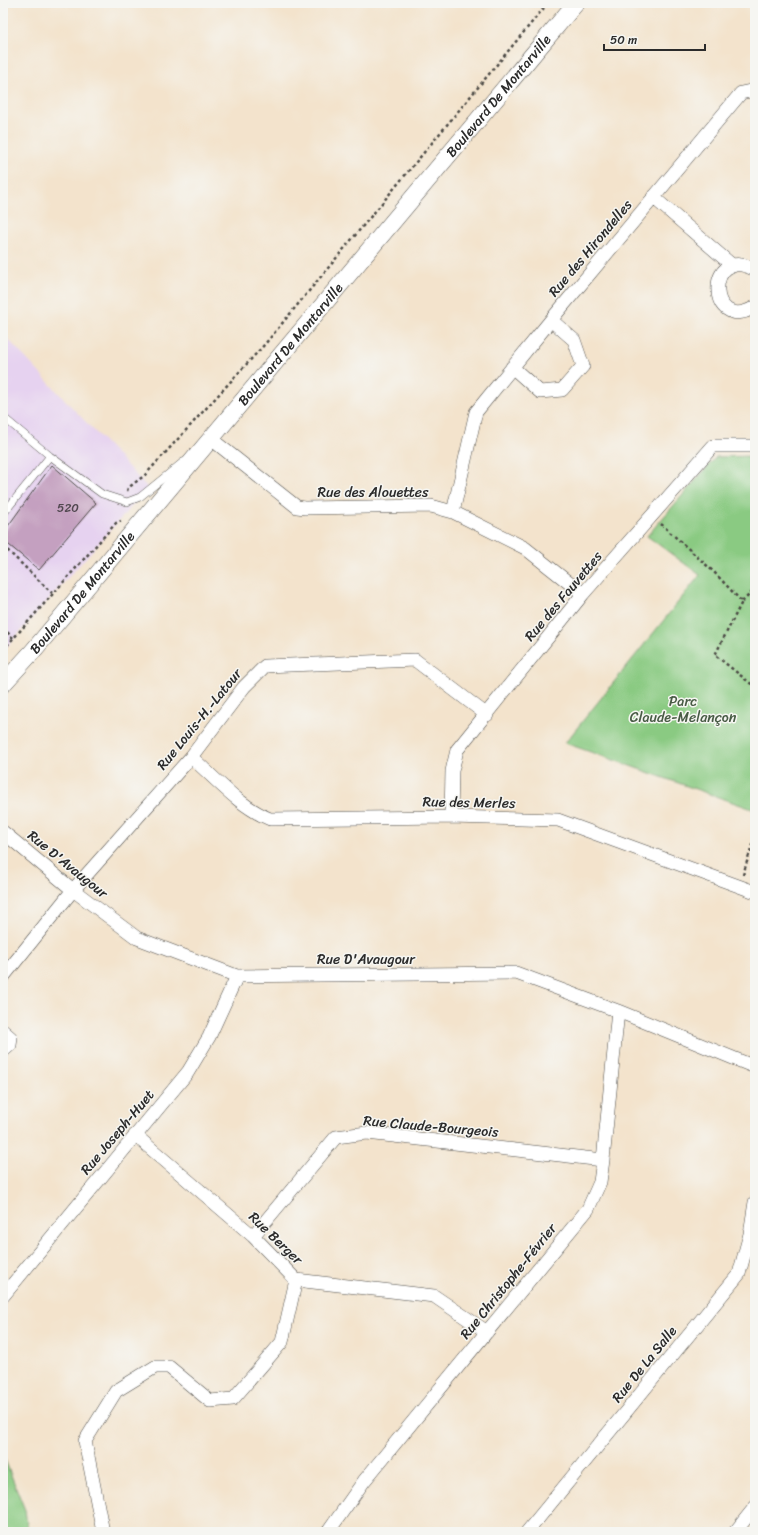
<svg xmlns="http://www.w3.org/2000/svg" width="758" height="1535" viewBox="0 0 758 1535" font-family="Sriracha,sans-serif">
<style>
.built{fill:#e6d2f0}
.green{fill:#8aca82;stroke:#5a7a56}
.building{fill:#c4a0c0}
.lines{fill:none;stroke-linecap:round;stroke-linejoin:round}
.service-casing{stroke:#494743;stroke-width:8}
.minor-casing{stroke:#494743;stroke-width:14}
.tertiary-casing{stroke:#494743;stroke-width:18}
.path{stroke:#494743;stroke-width:2.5;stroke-dasharray:3 3;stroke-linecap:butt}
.service{stroke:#fff;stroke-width:7}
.minor{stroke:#fff;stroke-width:13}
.tertiary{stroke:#fff;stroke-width:17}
.labels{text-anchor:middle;stroke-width:3;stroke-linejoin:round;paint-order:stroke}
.number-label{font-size:12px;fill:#514850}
.street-label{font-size:14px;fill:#2b2b2b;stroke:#f6f6f2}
.park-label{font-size:14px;fill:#485b45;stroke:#f6f6f2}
</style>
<rect width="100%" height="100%" fill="#f6f6f2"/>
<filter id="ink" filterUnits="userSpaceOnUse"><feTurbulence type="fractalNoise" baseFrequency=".025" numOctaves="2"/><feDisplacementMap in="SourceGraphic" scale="8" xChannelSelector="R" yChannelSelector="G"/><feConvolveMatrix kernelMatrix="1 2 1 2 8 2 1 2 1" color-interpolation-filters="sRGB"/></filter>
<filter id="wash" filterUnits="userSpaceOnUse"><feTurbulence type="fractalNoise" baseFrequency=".012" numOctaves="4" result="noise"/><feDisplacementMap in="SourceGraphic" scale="16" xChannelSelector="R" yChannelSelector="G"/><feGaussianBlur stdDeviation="0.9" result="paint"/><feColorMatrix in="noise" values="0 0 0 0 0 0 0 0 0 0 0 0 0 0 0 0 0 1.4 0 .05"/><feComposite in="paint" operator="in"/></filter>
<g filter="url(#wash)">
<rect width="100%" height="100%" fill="#f3e3cc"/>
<!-- built -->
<path class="built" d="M3 334 148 488 3 651Z"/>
<!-- green -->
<path class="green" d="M755 456V810L565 743 700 575 647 536 716 457Z
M3 1455 25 1510 28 1532H3Z"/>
<g id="blocks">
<!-- building -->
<path class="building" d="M52 465 96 503 39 570 3 540V533Z"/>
</g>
</g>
<g filter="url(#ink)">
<use href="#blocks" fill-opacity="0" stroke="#494743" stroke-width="1"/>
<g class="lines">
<defs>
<path id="service" d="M3 417 50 456 102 494 127 502 140 497 183 462
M3 514 50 456"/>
<path id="minor" d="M653 197 733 266
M755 270C705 242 706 336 755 307
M512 367 540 392 562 390 583 366 574 340 551 320
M210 438 297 507 305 508 431 506 453 512 525 548 583 594
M453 512 476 412 551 320 741 93 755 90
M191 757C215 778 240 807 270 819L451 817 558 820 755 892
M451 817 452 771 457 750 583 594 713 446H755
M3 832 73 890 137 938 237 976 516 973 618 1011 755 1067
M3 977 73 890 191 757 244 687 265 666 415 660 487 715
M3 1031 11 1038 10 1045 3 1051
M135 1135 253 1236 296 1280 434 1296 487 1332
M253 1236 336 1137 367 1133 603 1160
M3 1296 188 1072 209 1037 237 976
M103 1532 85 1441 116 1391 155 1367H169L210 1401 233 1399 282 1342 296 1280
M328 1532 364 1481 588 1209 600 1182 603 1160 618 1011
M527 1532 739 1274 750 1234 755 1202
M735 1532 755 1507"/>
<g id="tertiary">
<path id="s1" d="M3 684 33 651 576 3"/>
</g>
</defs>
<!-- service casing -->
<use href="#service" class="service-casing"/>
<!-- minor casing -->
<use href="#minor" class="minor-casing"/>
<!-- tertiary casing -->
<use href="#tertiary" class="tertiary-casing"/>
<!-- path -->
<path class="path" d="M127 491 128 488 145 475 265 344 548 3
M661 524 714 572 742 602 715 655 755 687
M3 546 52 593
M742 602 755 589
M3 628 13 638
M3 650 116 523 121 521
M743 875 755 835"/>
<!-- service -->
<use href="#service" class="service"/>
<!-- minor -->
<use href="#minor" class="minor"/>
<!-- tertiary -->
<use href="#tertiary" class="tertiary"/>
</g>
</g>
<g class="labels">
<!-- number labels -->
<g class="number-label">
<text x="68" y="512">520</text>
</g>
<!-- street labels -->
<g class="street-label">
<text dy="5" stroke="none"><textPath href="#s1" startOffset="769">Boulevard De Montarville</textPath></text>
<text transform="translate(590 248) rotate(-50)" y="5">Rue des Hirondelles</text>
<text dy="5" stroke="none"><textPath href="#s1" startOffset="445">Boulevard De Montarville</textPath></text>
<text x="373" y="497">Rue des Alouettes</text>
<text dy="5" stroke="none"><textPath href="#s1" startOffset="121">Boulevard De Montarville</textPath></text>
<text transform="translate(563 596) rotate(-50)" y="5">Rue des Fauvettes</text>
<text transform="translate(199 719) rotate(-51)" y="5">Rue Louis-H.-Latour</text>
<text transform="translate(469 802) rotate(1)" y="5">Rue des Merles</text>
<text transform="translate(68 864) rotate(39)" y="5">Rue D'Avaugour</text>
<text x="366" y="964">Rue D'Avaugour</text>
<text transform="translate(431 1126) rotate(5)" y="5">Rue Claude-Bourgeois</text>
<text transform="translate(117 1132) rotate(-50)" y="5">Rue Joseph-Huet</text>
<text transform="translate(276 1238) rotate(44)" y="5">Rue Berger</text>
<text transform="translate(508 1281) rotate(-51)" y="5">Rue Christophe-Février</text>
<text transform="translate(644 1364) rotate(-51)" y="5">Rue De La Salle</text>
</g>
<!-- park labels -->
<g class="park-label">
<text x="683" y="706">Parc<tspan x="683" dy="16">Claude-Melançon</tspan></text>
</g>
</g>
<!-- margin -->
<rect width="758" height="1535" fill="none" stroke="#f6f6f2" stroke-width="16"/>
<!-- scale -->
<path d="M604 44v6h101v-6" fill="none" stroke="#2b2b2b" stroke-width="2"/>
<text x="610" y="44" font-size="12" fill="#2b2b2b" stroke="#f6f6f2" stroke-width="3" paint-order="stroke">50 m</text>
</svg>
